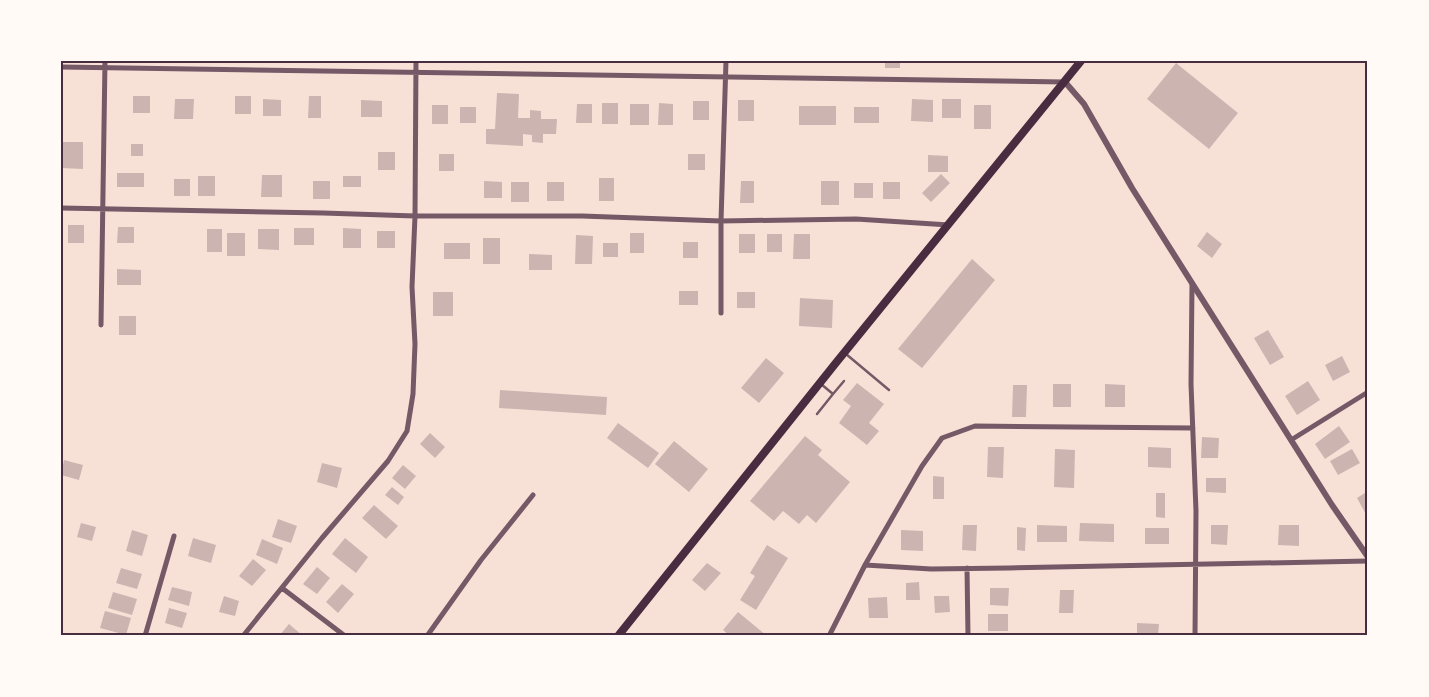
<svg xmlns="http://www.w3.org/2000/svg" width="1429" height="697" viewBox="0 0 1429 697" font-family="Manrope,sans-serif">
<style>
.building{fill:#ccb4b1}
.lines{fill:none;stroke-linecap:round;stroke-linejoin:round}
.service{stroke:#755966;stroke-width:2.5}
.minor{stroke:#755966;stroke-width:5}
.tertiary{stroke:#755966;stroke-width:6}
.primary{stroke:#4a2c40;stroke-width:8}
.neatline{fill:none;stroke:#4a2c40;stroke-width:2}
</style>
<rect width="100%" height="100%" fill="#f7e1d7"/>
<!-- building -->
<path class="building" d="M885 61H900V68H885Z
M1176 63 1238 113 1209 149 1147 99Z
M497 93 519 94 518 118H530V110L541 111V119H557L556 134H543V143L532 142V135L523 134V146L486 144V129H495Z
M133 96H150V113H133Z
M235 96H251V114H235Z
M309 96H321V118H308Z
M175 99H194L193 119H174Z
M263 99 281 100V116H263Z
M912 99 933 100V122L911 121Z
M942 99H961V118H942Z
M361 100 382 101V117H361Z
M738 100H754V121H738Z
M693 101H709V120H693Z
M602 103H618V124H602Z
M659 103 673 104V125H658Z
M577 104H592V123H576Z
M630 104H649V125H630Z
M432 105H448V124H432Z
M974 105H991V129H974Z
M799 106H836V125H799Z
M460 107H476V123H460Z
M854 107H879V123H854Z
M61 142H83V169L61 168Z
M131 144H143V156H131Z
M378 152H395V170H378Z
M439 154H454V171H439Z
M688 154H705V170H688Z
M928 155 948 156V172H928Z
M117 173H144V187H117Z
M941 174 950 183 931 202 922 193Z
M262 175H282V197H261Z
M198 176H215V196H198Z
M343 176H361V187H343Z
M599 178H614V201H599Z
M174 179H190V196H174Z
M313 181H330V199H313Z
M484 181 502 182V198H484Z
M741 181H754V203H740Z
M821 181H839V205H821Z
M511 182H529V202H511Z
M547 182H564V201H547Z
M883 182H900V199H883Z
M854 183H873V198H854Z
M68 225H84V243H68Z
M118 227H134V243H117Z
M294 228H314V245H294Z
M343 228 361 229V248H343Z
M207 229H222V252H207Z
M258 229H279V250L258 249Z
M377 231H395V248H377Z
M1207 232 1222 244 1212 258 1197 246Z
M227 233H245V256H227Z
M630 233H644V253H630Z
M739 234H755V253H739Z
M767 234H782V252H767Z
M794 234H810V259H793Z
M576 235 593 236 592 264H575Z
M483 238H500V264H483Z
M683 242H698V258H683Z
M444 243H470V259H444Z
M603 243H618V257H603Z
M529 254 552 255V270H529Z
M972 259 995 280 922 368 898 349Z
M117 269 141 270V285H117Z
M679 291H698V305H679Z
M433 292H453V316H433Z
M737 292H755V308H737Z
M800 298 833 300 832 328 799 326Z
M119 316H136V335H119Z
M1268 330 1284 357 1270 365 1254 338Z
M1342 356 1350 372 1333 381 1325 365Z
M766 358 784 373 759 403 741 388Z
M1308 381 1320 400 1297 415 1285 396Z
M857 383 884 404 869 423 879 431 867 445 839 423 851 406 843 400Z
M1053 384H1071V407H1053Z
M1105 384 1125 385V407H1105Z
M1013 385H1027L1026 417H1012Z
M500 390 607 397 606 415 499 408Z
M618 423 659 453 648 468 607 438Z
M1339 426 1350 442 1325 459 1315 444Z
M430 433 445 447 435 458 420 444Z
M805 436 822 450 818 455 850 482 816 523 807 515 799 524 783 511 774 521 750 501Z
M1202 437 1219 438 1218 458H1201Z
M674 441 708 469 689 492 655 464Z
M988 447H1004L1003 478 987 477Z
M1148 447 1171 448V468L1148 467Z
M1055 449 1075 450 1074 488 1054 487Z
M1352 449 1360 463 1338 475 1330 461Z
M64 460 83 465 79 480 61 475Z
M322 463 342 468 337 488 317 482Z
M403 465 416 476 405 489 392 478Z
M933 476 944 477V499H933Z
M1206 478H1226V493L1206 492Z
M392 487 404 497 398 505 385 495Z
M1368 491V518L1357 498Z
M1156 493H1165V518L1156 517Z
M374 505 398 526 386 539 362 518Z
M278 519 297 526 291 543 272 537Z
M81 523 96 527 92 541 77 537Z
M1080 523 1114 524V542L1079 541Z
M963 525H977L976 551 962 550Z
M1037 525 1067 526V542H1037Z
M1211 525H1228L1227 545 1211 544Z
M1279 525H1299V546L1278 545Z
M1017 527 1026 528 1025 551 1017 550Z
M1145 528H1169V544H1145Z
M132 530 148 535 142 556 126 551Z
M901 530 923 531V551L901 550Z
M193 538 216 545 211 563 188 556Z
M345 538 368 557 356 573 332 554Z
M262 539 283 548 277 564 256 555Z
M767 545 788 558 756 610 740 600 755 576 750 573Z
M253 559 266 570 252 586 239 576Z
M707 563 721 573 705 591 692 580Z
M317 567 330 578 317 594 303 584Z
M121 568 142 574 137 589 116 583Z
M919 582 920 600H906V583Z
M342 584 354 594 338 613 326 602Z
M172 587 192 592 189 606 168 600Z
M990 588H1009L1008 606 990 605Z
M1060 590H1074L1073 613H1059Z
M113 592 137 599 132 615 108 608Z
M224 596 239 601 235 616 219 612Z
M934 596H949L950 612 935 613Z
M887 597 888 618H869L868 598Z
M169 608 187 613 182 628 165 623Z
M105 611 131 618 126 635 100 628Z
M738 612 767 636H730L723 630Z
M988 614H1008V631H988Z
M1137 623 1159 624 1158 636H1137Z
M289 624 303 636H279Z"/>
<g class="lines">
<!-- service -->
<path class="service" d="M846 354 889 390
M821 384 833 394 844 381
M817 414 833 394"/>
<!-- minor -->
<path class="minor" d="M61 67 1065 82
M61 208 323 213 415 216H582L721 221 856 219 949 225
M1192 284 1191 384 1196 511 1195 636
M721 313V221L726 61
M101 325 105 61
M1291 440 1368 392
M865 565 931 569 1009 568 1368 561
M967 568 968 636
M282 588 345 636
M145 636 174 536
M243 636 322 538 388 461 407 431 413 394 415 344 412 287 415 216 416 61
M427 636 481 560 533 495
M829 636 865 565 922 466 942 438 975 426 1193 428"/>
<!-- tertiary -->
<path class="tertiary" d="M1065 82 1084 104 1132 188 1332 505 1368 557"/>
<!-- primary -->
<path class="primary" d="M618 636 835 364 1081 61"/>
</g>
<!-- border -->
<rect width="1429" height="697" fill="none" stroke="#fffaf5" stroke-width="125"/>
<rect x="62" y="62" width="1304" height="572" class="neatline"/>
</svg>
